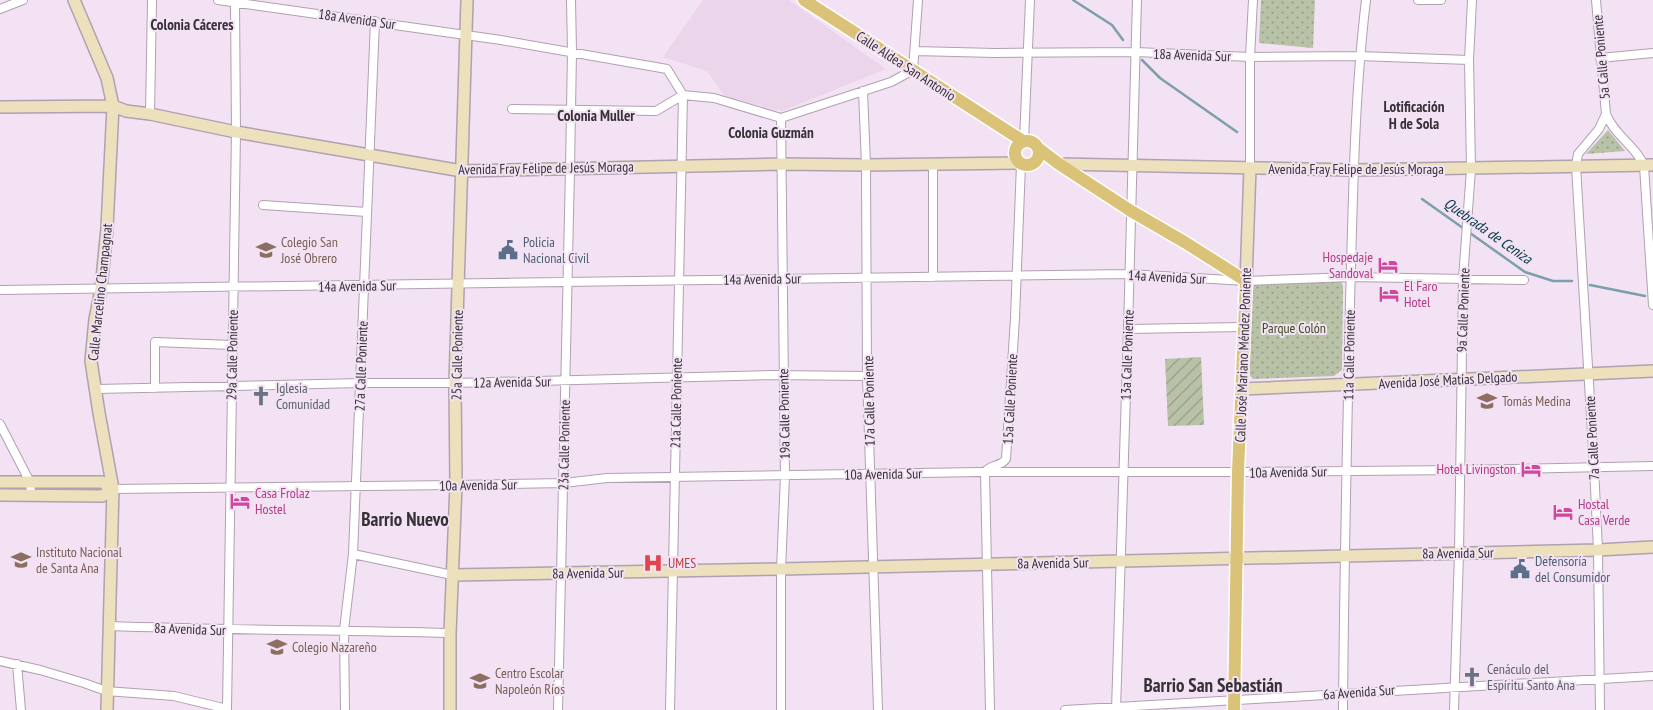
<svg xmlns="http://www.w3.org/2000/svg" width="1653" height="710" viewBox="0 0 1653 710" font-family="'PT Sans Narrow',sans-serif">
<style>
.built{fill:#ead5eb}
.grass{fill:url(#grass-dots)}
.garden{fill:url(#garden-furrows)}
.lines{fill:none;stroke-linecap:round;stroke-linejoin:round}
.stream{stroke:#7d9fab;stroke-width:2.5}
.street-casing{stroke:#b0a1b1;stroke-width:10}
.secondary-casing{stroke:#b0a1b1;stroke-width:14}
.primary-casing{stroke:#fff;stroke-width:15}
.street{stroke:#fff;stroke-width:8}
.secondary{stroke:#ede0bc;stroke-width:11}
.primary{stroke:#dac279;stroke-width:12}
.labels{text-anchor:middle;stroke-width:4;stroke-linejoin:round;paint-order:stroke}
.street-label{font-size:14px;fill:#363037;stroke:#f2e2f3}
.education-label{font-size:14px;fill:#785e54;stroke:#f2e2f3;text-anchor:start}
.service-label{font-size:14px;fill:#4e5e75;stroke:#f2e2f3;text-anchor:start}
.hotel-label{font-size:14px;fill:#b23c85;stroke:#f2e2f3;text-anchor:start}
.park-label{font-size:14px;fill:#3a491c;stroke:#f2e2f3}
.worship-label{font-size:14px;fill:#5b616d;stroke:#f2e2f3;text-anchor:start}
.health-label{font-size:14px;fill:#be3a42;stroke:#f2e2f3;text-anchor:start}
.neighbourhood-label{font-size:15px;font-weight:bold;fill:#363037;stroke:#f2e2f3}
.water-label{font-size:15px;font-style:italic;fill:#023847;stroke:#f2e2f3}
.district-label{font-size:19px;font-weight:bold;fill:#363037;stroke:#f2e2f3}
</style>
<defs>
<pattern id="grass-dots" width="8" height="8" patternUnits="userSpaceOnUse" patternTransform="scale(1.25)"><rect width="8" height="8" fill="#b7c2a6"/><path d="M2 2h.1M6 6h.1" fill="none" stroke="#969e88" stroke-width="1.8" stroke-linecap="round"/></pattern>
<pattern id="garden-furrows" width="10" height="10" patternUnits="userSpaceOnUse" patternTransform="scale(1.25)"><rect width="10" height="10" fill="#b7c2a6"/><path d="M-1 1l2-2M0 10L10 0M9 11l2-2" fill="none" stroke="#969e88"/></pattern>
</defs>
<rect width="100%" height="100%" fill="#f2e2f3"/>
<!-- built -->
<path class="built" d="M703 0H789L886 69 782 111 726 98 707 71 663 57Z"/>
<!-- grass -->
<path class="grass" d="M1261 0H1315L1313 48 1259 43Z
M1608 130 1625 151 1586 154Z
M1254 280H1340L1343 286 1342 370 1334 376 1253 379 1245 370 1247 285Z"/>
<!-- garden -->
<path class="garden" d="M1201 357 1204 425 1168 426 1165 359Z"/>
<g class="lines">
<!-- stream -->
<path class="stream" d="M1073 0 1112 25 1123 40
M1142 60 1160 78 1237 132
M1422 199 1525 272 1553 281H1572
M1590 285 1645 296"/>
<defs>
<path id="street" d="M218 0 501 40 667 69 683 95
M1418 0H1441
M1596 0 1606 114C1614 135 1637 147 1644 166L1653 305
M0 9 23 0
M915 51 995 53 1136 52 1250 57 1359 56 1469 60
M1600 58 1653 53
M863 91 866 165 867 376 878 710
M683 95 714 98 781 118 891 82 913 70 918 0
M512 109 656 111 683 95
M150 114 152 0
M1024 141 1030 0
M933 163V277
M1250 168V57L1253 0
M263 205 367 212
M0 290 1129 274 1246 281 1351 277 1524 280
M1128 329 1243 327
M155 388V342L232 345
M97 389 361 383H455L769 375 867 376
M0 424 30 482 31 495
M113 489 456 485 564 483 607 478 981 472H1238L1460 470 1653 466
M353 554 452 575
M109 626C223 630 337 630 450 633
M0 661 40 670 84 683 106 691 174 696 227 709
M17 664 21 710
M227 710 236 132 235 0
M345 710 344 630 353 554 375 21
M558 710 570 170 572 51 571 0
M670 710 683 95
M781 710V569L785 476 781 118
M990 710 985 472C990 464 1001 467 1006 459L1015 318 1021 164
M1065 710 1653 676
M1116 710 1128 329 1137 0
M1343 710C1344 574 1347 438 1350 302 1353 201 1354 100 1366 0
M1454 710 1459 553 1463 279 1471 169 1469 60 1472 0
M1600 710 1598 550 1594 467 1576 166 1578 154 1599 129 1606 114"/>
<path id="secondary" d="M74 0 107 78 113 106 107 228 101 289 95 319 91 361 99 413 113 489 107 710
M0 107 113 106 126 111 150 114 236 132 462 171 782 164 866 165 1019 163
M1059 164 1354 170 1653 165
M1246 281 1250 168
M1242 389 1653 371
M0 482H102L113 489
M0 495 102 496 113 489
M452 575 781 569 1598 550 1653 547
M450 710V633L456 485 455 383 467 0"/>
<path id="primary" d="M804 0 1023 141
M1015 153a12 12 0 1 1 24 0a12 12 0 1 1-24 0Z
M1038 148 1059 164 1131 211 1186 243 1246 281 1238 472 1234 710"/>
</defs>
<!-- street casing -->
<use href="#street" class="street-casing"/>
<!-- secondary casing -->
<use href="#secondary" class="secondary-casing"/>
<!-- primary casing -->
<use href="#primary" class="primary-casing"/>
<!-- street -->
<use href="#street" class="street"/>
<!-- secondary -->
<use href="#secondary" class="secondary"/>
<!-- primary -->
<use href="#primary" class="primary"/>
</g>
<!-- icons -->
<defs>
<symbol id="school-bare" viewBox="-9 -9 18 18"><path d="M0-5L7-2L0 1L-7-2ZM-4 1L0 2.5L4 1V4Q0 6-4 4Z" fill="#8d6e63" stroke="#f2e2f3" stroke-width="2.5" paint-order="stroke"/></symbol>
<symbol id="civic-bare" viewBox="-9 -9 18 18"><path d="M-.6-6.5H3V-4.5H.6V-3L4-1V1h2V6H-6V1h2V-1L-.6-3ZM-1.2 2.5V6h2.4V2.5Z" fill="#5c6f8a" stroke="#f2e2f3" stroke-width="2.5" paint-order="stroke"/></symbol>
<symbol id="hotel-bare" viewBox="-9 -9 18 18"><path d="M-6-4.5h1.5V1H6V5H4.5V3h-9V5H-6ZM-4 0a1.8 1.8 0 1 1 3.6 0ZM.5 0V-2.5h3Q6-2.5 6 0Z" fill="#d1479c" stroke="#f2e2f3" stroke-width="2.5" paint-order="stroke"/></symbol>
<symbol id="church-bare" viewBox="-9 -9 18 18"><path d="M-1.2-6h2.4v3.5h3.3v2.4h-3.3V6h-2.4V-.1h-3.3v-2.4h3.3Z" fill="#6b7280" stroke="#f2e2f3" stroke-width="2.5" paint-order="stroke"/></symbol>
<symbol id="university-bare" viewBox="-9 -9 18 18"><path d="M0-5L7-2L0 1L-7-2ZM-4 1L0 2.5L4 1V4Q0 6-4 4Z" fill="#8d6e63" stroke="#f2e2f3" stroke-width="2.5" paint-order="stroke"/></symbol>
<symbol id="hospital-bare" viewBox="-9 -9 18 18"><path d="M-5-5h3v3.5h4V-5h3V5h-3V1.5h-4V5h-3Z" fill="#e0444e" stroke="#f2e2f3" stroke-width="2.5" paint-order="stroke"/></symbol>
</defs>
<g fill-rule="evenodd">
<use href="#school-bare" x="252" y="236" width="28" height="28"/>
<use href="#civic-bare" x="494" y="236" width="28" height="28"/>
<use href="#hotel-bare" x="1374" y="251" width="28" height="28"/>
<use href="#hotel-bare" x="1375" y="280" width="28" height="28"/>
<use href="#church-bare" x="247" y="382" width="28" height="28"/>
<use href="#school-bare" x="1473" y="387" width="28" height="28"/>
<use href="#hotel-bare" x="1517" y="455" width="28" height="28"/>
<use href="#hotel-bare" x="226" y="487" width="28" height="28"/>
<use href="#hotel-bare" x="1549" y="498" width="28" height="28"/>
<use href="#university-bare" x="7" y="546" width="28" height="28"/>
<use href="#hospital-bare" x="639" y="549" width="28" height="28"/>
<use href="#civic-bare" x="1506" y="555" width="28" height="28"/>
<use href="#school-bare" x="263" y="633" width="28" height="28"/>
<use href="#church-bare" x="1458" y="663" width="28" height="28"/>
<use href="#school-bare" x="466" y="667" width="28" height="28"/>
</g>
<g class="labels">
<!-- street labels -->
<g class="street-label">
<text transform="translate(357 19) rotate(8)" y="5">18a Avenida Sur</text>
<text transform="translate(1192 55) rotate(2)" y="5">18a Avenida Sur</text>
<text transform="translate(1601 57) rotate(-95)" y="5">5a Calle Poniente</text>
<text transform="translate(906 66) rotate(33)" y="5">Calle Aldea San Antonio</text>
<text transform="translate(546 168) rotate(-1)" y="5">Avenida Fray Felipe de Jesús Moraga</text>
<text x="1356" y="174">Avenida Fray Felipe de Jesús Moraga</text>
<text transform="translate(1167 277) rotate(3)" y="5">14a Avenida Sur</text>
<text transform="translate(762 279) rotate(-1)" y="5">14a Avenida Sur</text>
<text transform="translate(357 286) rotate(-1)" y="5">14a Avenida Sur</text>
<text transform="translate(100 292) rotate(-84)" y="5">Calle Marcelino Champagnat</text>
<text transform="translate(1463 310) rotate(-88)" y="5">9a Calle Poniente</text>
<text transform="translate(232 355) rotate(-89)" y="5">29a Calle Poniente</text>
<text transform="translate(457 355) rotate(-89)" y="5">25a Calle Poniente</text>
<text transform="translate(1127 355) rotate(-88)" y="5">13a Calle Poniente</text>
<text transform="translate(1243 355) rotate(-88)" y="5">Calle José Mariano Méndez Poniente</text>
<text transform="translate(1349 355) rotate(-89)" y="5">11a Calle Poniente</text>
<text transform="translate(361 366) rotate(-88)" y="5">27a Calle Poniente</text>
<text transform="translate(1448 380) rotate(-3)" y="5">Avenida José Matías Delgado</text>
<text transform="translate(512 382) rotate(-1)" y="5">12a Avenida Sur</text>
<text transform="translate(1010 399) rotate(-87)" y="5">15a Calle Poniente</text>
<text transform="translate(869 401) rotate(-91)" y="5">17a Calle Poniente</text>
<text transform="translate(676 403) rotate(-89)" y="5">21a Calle Poniente</text>
<text transform="translate(784 414) rotate(-91)" y="5">19a Calle Poniente</text>
<text transform="translate(1592 438) rotate(-93)" y="5">7a Calle Poniente</text>
<text transform="translate(564 445) rotate(-89)" y="5">23a Calle Poniente</text>
<text transform="translate(1288 472) rotate(-1)" y="5">10a Avenida Sur</text>
<text transform="translate(883 474) rotate(-1)" y="5">10a Avenida Sur</text>
<text transform="translate(478 485) rotate(-1)" y="5">10a Avenida Sur</text>
<text transform="translate(1458 553) rotate(-1)" y="5">8a Avenida Sur</text>
<text transform="translate(1053 563) rotate(-1)" y="5">8a Avenida Sur</text>
<text transform="translate(588 573) rotate(-1)" y="5">8a Avenida Sur</text>
<text transform="translate(190 629) rotate(2)" y="5">8a Avenida Sur</text>
<text transform="translate(1359 692) rotate(-4)" y="5">6a Avenida Sur</text>
</g>
<!-- education labels -->
<g class="education-label">
<text x="281" y="247">Colegio San<tspan x="281" dy="16">José Obrero</tspan></text>
<text x="1502" y="406">Tomás Medina</text>
<text x="36" y="557">Instituto Nacional<tspan x="36" dy="16">de Santa Ana</tspan></text>
<text x="292" y="652">Colegio Nazareño</text>
<text x="495" y="678">Centro Escolar<tspan x="495" dy="16">Napoleón Ríos</tspan></text>
</g>
<!-- service labels -->
<g class="service-label">
<text x="523" y="247">Policia<tspan x="523" dy="16">Nacional Civil</tspan></text>
<text x="1535" y="566">Defensoría<tspan x="1535" dy="16">del Consumidor</tspan></text>
</g>
<!-- hotel labels -->
<g class="hotel-label">
<text x="1373" y="262" text-anchor="end">Hospedaje<tspan x="1373" dy="16">Sandoval</tspan></text>
<text x="1404" y="291">El Faro<tspan x="1404" dy="16">Hotel</tspan></text>
<text x="1516" y="474" text-anchor="end">Hotel Livingston</text>
<text x="255" y="498">Casa Frolaz<tspan x="255" dy="16">Hostel</tspan></text>
<text x="1578" y="509">Hostal<tspan x="1578" dy="16">Casa Verde</tspan></text>
</g>
<!-- park labels -->
<g class="park-label">
<text x="1294" y="333">Parque Colón</text>
</g>
<!-- worship labels -->
<g class="worship-label">
<text x="276" y="393">Iglesia<tspan x="276" dy="16">Comunidad</tspan></text>
<text x="1487" y="674">Cenáculo del<tspan x="1487" dy="16">Espíritu Santo Ana</tspan></text>
</g>
<!-- health labels -->
<g class="health-label">
<text x="668" y="568">UMES</text>
</g>
<!-- neighbourhood labels -->
<g class="neighbourhood-label">
<text x="192" y="30">Colonia Cáceres</text>
<text x="1414" y="112">Lotificación<tspan x="1414" dy="17">H de Sola</tspan></text>
<text x="596" y="121">Colonia Muller</text>
<text x="771" y="138">Colonia Guzmán</text>
</g>
<!-- water labels -->
<g class="water-label">
<text transform="translate(1488 231) rotate(35)" y="5">Quebrada de Ceniza</text>
</g>
<!-- district labels -->
<g class="district-label">
<text x="405" y="526">Barrio Nuevo</text>
<text x="1213" y="692">Barrio San Sebastián</text>
</g>
</g>
</svg>
